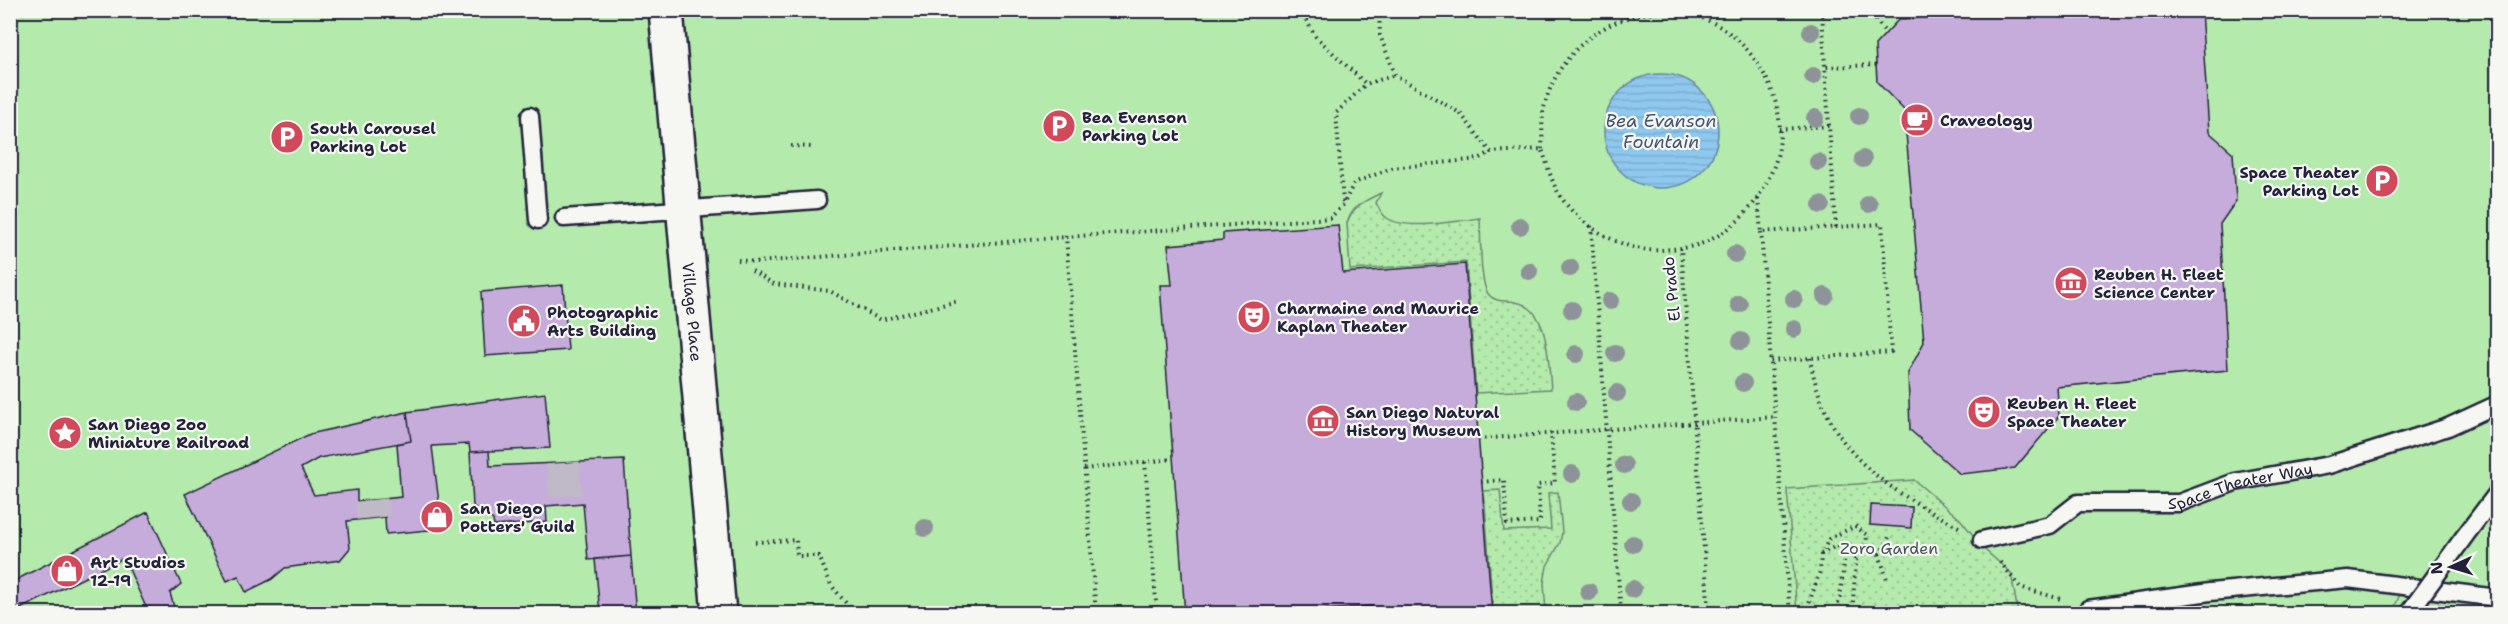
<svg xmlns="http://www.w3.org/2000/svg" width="2508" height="624" viewBox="0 0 2508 624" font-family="'Shantell Sans',sans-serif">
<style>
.park{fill:#b4eaac;stroke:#6b8674;stroke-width:1.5}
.garden{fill:url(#garden-dots);stroke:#6b8674;stroke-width:1.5}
.water{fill:url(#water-rules);stroke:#6386a6;stroke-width:1.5}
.building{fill:#c5acda;stroke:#22223b;stroke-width:1.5}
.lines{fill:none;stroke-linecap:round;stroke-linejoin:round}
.street-tunnel{stroke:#c0bac8;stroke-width:33;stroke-dasharray:33 16;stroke-linecap:butt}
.lane-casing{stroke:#22223b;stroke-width:21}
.street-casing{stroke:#22223b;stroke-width:38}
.path{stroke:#22223b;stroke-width:4;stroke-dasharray:1.5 4.5;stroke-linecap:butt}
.lane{stroke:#f6f6f2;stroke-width:16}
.street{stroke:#f6f6f2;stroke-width:33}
.lane-bridge-casing{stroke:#22223b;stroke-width:21;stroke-linecap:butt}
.lane-bridge{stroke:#f6f6f2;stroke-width:16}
.tree{fill:#8e939a}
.labels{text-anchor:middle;stroke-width:4.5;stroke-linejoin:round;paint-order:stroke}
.poi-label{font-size:16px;font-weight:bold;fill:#22223b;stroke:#f6f6f2;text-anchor:start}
.street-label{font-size:16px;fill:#22223b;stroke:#f6f6f2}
.park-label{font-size:16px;fill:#465457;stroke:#f6f6f2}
.water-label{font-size:18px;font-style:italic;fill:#435471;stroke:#f6f6f2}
</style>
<defs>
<pattern id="garden-dots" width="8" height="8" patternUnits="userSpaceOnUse" patternTransform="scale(1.5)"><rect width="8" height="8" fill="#b4eaac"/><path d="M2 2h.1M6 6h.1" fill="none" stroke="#9ac895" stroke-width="1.8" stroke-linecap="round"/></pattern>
<pattern id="water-rules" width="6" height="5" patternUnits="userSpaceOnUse" patternTransform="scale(1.5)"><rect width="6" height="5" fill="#8fc8ee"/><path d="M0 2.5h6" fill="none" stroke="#7baccd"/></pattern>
</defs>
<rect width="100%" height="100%" fill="#e7e0eb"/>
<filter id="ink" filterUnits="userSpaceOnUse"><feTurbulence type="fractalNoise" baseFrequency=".0167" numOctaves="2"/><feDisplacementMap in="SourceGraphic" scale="12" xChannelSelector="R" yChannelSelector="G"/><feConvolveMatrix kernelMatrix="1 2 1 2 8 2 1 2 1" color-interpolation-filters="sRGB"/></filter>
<g filter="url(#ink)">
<!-- park -->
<path class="park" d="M10 11H2497V613H11Z"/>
<!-- garden -->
<path class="garden" d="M1381 193 1376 203C1379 208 1381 214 1387 218 1406 231 1457 221 1480 218 1481 235 1479 283 1489 295 1496 303 1507 300 1515 302 1550 307 1548 363 1551 389L1476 393 1466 262 1350 270 1347 223C1353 205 1365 201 1381 193Z
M1914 480 1960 519 1986 551 2011 573 2018 613H1797L1787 489Z
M1500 490 1504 531 1551 529 1548 493 1558 492 1562 532 1560 543 1547 566 1544 583 1546 613H1493L1484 491Z
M2401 591 2497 603V613L2392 614Z"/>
<!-- water -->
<path class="water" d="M1604 131a57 57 0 1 1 114 0a57 57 0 1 1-114 0Z"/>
<!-- building -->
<path class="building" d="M1993 10H2201L2209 132 2233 153 2236 201 2220 224 2228 370 2057 387 2059 416 2015 468 1960 474 1910 430 1908 373 1924 342 1904 110 1877 82 1875 45 1899 19 1993 14Z
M1338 225 1343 273 1465 264 1492 614H1372V606L1274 614H1185L1160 285H1172L1168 245 1223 240V233Z
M563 285 568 350 485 356 481 292Z
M545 393 550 448 470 452 469 444 432 446 440 511 429 530 386 534 384 499 401 497 397 444 411 441 407 412Z
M407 412 411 441 319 458 301 468 314 495 357 490V501L384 499 385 517 347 521 350 548 340 560 285 568 272 579 246 592 238 576 227 581 185 494 310 434Z
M489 451 490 466 624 460 631 556 588 560 583 503 546 506 547 522 494 526 493 520 473 506 470 452Z
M1871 505 1912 507 1911 528 1870 525Z
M148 512 181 584 170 593 176 614H149L124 558 10 614V583Z
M631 556 636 614H600L595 559Z"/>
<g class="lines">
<!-- street-tunnel -->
<path class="street-tunnel" d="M563 463 566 505
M371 500 373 518"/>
<defs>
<g id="lane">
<path d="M530 116 538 220"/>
<path d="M564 218 817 200"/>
<path d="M2464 537 2498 492"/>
<path id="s1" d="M1982 540 2050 525 2078 503H2179L2235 482 2329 465 2448 427 2498 404"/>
<path d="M2088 609 2210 592 2348 579 2498 598"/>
</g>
<g id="street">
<path id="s2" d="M666 10 719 614"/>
</g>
</defs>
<!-- lane casing -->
<use href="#lane" class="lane-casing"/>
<!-- street casing -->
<use href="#street" class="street-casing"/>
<!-- path -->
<path class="path" d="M1300 10 1316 37 1366 84 1395 75
M1379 10 1380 35 1395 75 1460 113 1491 152 1542 149C1546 160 1549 173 1554 184 1568 218 1612 246 1648 250 1659 251 1670 249 1681 248L1709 614
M1822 10 1825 67
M1868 10 1886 33
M1779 129 1829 126
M791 146 812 147
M1542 149C1543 136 1541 120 1544 108 1559 42 1626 0 1692 15 1743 27 1781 84 1780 135 1780 156 1771 176 1760 194 1744 220 1713 246 1681 248
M1758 199 1761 232 1882 224 1891 352 1770 361
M1343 202 1336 113 1366 84
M1591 226 1621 614
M1836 227 1825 67 1876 65
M1761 232 1790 614
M738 260 757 262 1066 237
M752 271 774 284 830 291 881 320 958 301
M1810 358C1826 452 1881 485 1959 527
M1478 439 1775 417
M1145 462 1157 614
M1084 469 1173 459
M1481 482 1504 480 1507 524 1540 522 1538 485 1555 483 1551 432
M755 542 796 540 797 556H819L831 585 855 614
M1821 554 1836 546 1845 554 1840 598 1834 614
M1879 554 1886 545 1890 534
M2000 562 2020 587 2064 600
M1096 614 1066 237 1330 218 1343 205 1354 183 1392 168 1479 159 1491 152
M1808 614 1809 603 1820 571 1821 555 1829 539 1855 526 1867 535 1866 548
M1852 614 1856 560 1866 548 1879 554 1888 582"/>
<!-- lane -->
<use href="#lane" class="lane"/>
<!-- street -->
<use href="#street" class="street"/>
<defs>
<path id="lane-bridge" d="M2408 614 2464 537"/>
</defs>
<!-- lane-bridge casing -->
<use href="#lane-bridge" class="lane-bridge-casing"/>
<!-- lane-bridge -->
<use href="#lane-bridge" class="lane-bridge"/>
</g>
<!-- trees -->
<g class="tree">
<circle cx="1811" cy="32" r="9"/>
<circle cx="1813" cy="76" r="9"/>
<circle cx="1859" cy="116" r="9"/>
<circle cx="1815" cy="118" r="9"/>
<circle cx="1863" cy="159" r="9"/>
<circle cx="1818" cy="162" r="9"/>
<circle cx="1869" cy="204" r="9"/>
<circle cx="1821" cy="205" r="9"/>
<circle cx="1520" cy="226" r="9"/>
<circle cx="1735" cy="254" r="9"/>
<circle cx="1570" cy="268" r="9"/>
<circle cx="1529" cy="271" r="9"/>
<circle cx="1825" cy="296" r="9"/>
<circle cx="1794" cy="299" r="9"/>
<circle cx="1610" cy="301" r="9"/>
<circle cx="1739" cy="304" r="9"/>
<circle cx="1572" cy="310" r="9"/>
<circle cx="1794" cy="329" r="9"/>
<circle cx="1741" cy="341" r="9"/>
<circle cx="1615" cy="353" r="9"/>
<circle cx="1576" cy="354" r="9"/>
<circle cx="1743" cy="383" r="9"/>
<circle cx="1617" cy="393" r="9"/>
<circle cx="1576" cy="402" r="9"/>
<circle cx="1624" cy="465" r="9"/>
<circle cx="1572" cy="474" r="9"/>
<circle cx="1631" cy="501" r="9"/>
<circle cx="925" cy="528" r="9"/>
<circle cx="1633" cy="544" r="9"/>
<circle cx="1633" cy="589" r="9"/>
<circle cx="1589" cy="592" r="9"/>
</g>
</g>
<!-- icons -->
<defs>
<symbol id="cafe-disc" viewBox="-11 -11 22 22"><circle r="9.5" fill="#d1495b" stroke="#f6f6f2"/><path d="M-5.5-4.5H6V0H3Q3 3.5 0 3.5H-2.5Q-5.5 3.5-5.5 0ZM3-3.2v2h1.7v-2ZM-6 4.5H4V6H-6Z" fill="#fff"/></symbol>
<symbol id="parking-disc" viewBox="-11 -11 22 22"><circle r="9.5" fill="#d1495b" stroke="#f6f6f2"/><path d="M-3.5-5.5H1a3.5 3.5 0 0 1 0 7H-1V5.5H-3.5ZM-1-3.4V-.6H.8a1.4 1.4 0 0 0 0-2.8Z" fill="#fff"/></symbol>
<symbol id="museum-disc" viewBox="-11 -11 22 22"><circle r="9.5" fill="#d1495b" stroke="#f6f6f2"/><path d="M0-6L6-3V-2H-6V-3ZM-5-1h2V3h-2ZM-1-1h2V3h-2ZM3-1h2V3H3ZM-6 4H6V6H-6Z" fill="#fff"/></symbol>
<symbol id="theatre-disc" viewBox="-11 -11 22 22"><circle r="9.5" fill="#d1495b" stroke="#f6f6f2"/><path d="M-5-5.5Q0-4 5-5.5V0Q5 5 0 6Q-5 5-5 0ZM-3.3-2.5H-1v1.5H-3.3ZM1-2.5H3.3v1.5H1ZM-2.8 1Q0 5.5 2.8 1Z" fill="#fff"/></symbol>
<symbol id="civic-disc" viewBox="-11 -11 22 22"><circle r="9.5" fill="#d1495b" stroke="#f6f6f2"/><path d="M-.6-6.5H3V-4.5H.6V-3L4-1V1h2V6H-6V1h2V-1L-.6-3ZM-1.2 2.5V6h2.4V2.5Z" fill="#fff"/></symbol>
<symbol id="sight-disc" viewBox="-11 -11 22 22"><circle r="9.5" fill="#d1495b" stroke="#f6f6f2"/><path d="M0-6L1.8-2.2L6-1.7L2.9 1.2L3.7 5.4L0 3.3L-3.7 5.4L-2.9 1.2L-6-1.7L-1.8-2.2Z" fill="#fff"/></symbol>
<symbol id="shop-disc" viewBox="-11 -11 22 22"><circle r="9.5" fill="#d1495b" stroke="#f6f6f2"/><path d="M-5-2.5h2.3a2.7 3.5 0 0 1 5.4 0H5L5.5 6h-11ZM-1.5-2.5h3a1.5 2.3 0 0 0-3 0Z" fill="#fff"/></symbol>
</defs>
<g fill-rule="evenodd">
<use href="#cafe-disc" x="1898" y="101" width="38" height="38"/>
<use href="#parking-disc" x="1040" y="107" width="38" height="38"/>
<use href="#parking-disc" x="268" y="118" width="38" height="38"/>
<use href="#parking-disc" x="2363" y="162" width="38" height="38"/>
<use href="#museum-disc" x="2052" y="264" width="38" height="38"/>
<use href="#theatre-disc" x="1235" y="298" width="38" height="38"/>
<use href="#civic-disc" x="505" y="302" width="38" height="38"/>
<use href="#theatre-disc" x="1965" y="393" width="38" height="38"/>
<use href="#museum-disc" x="1304" y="402" width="38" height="38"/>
<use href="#sight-disc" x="46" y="414" width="38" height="38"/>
<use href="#shop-disc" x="418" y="498" width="38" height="38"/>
<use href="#shop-disc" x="48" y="552" width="38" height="38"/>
</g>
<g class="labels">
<!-- poi labels -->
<g class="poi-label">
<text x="1082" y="123">Bea Evenson<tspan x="1082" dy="18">Parking Lot</tspan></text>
<text x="1940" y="126">Craveology</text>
<text x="310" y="134">South Carousel<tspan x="310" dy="18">Parking Lot</tspan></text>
<text x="2359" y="178" text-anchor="end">Space Theater<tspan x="2359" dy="18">Parking Lot</tspan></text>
<text x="2094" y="280">Reuben H. Fleet<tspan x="2094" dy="18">Science Center</tspan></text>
<text x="1277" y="314">Charmaine and Maurice<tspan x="1277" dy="18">Kaplan Theater</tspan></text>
<text x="547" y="318">Photographic<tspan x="547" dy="18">Arts Building</tspan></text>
<text x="2007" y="409">Reuben H. Fleet<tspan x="2007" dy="18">Space Theater</tspan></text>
<text x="1346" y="418">San Diego Natural<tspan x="1346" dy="18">History Museum</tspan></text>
<text x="88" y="430">San Diego Zoo<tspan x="88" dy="18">Miniature Railroad</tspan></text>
<text x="460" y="514">San Diego<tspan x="460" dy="18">Potters' Guild</tspan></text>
<text x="90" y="568">Art Studios<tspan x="90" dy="18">12-19</tspan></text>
</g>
<!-- street labels -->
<g class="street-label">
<text transform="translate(1671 289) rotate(-96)" y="6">El Prado</text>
<text dy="6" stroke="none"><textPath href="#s2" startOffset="303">Village Place</textPath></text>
<text dy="6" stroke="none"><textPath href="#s1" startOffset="270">Space Theater Way</textPath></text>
</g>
<!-- park labels -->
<g class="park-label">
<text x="1889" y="554">Zoro Garden</text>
</g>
<!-- water labels -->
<g class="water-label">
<text x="1661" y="127">Bea Evanson<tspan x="1661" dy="21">Fountain</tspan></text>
</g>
</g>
<!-- margin -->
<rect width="2508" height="624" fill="none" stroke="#f6f6f2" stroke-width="36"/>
<rect x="18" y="18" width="2472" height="588" fill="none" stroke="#22223b" stroke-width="2" filter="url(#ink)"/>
<!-- north arrow -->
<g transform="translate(2451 567) rotate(266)" stroke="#f6f6f2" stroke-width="4.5" paint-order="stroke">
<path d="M0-4.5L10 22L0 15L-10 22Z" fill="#22223b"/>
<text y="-9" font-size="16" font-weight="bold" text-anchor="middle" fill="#22223b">N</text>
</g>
</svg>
